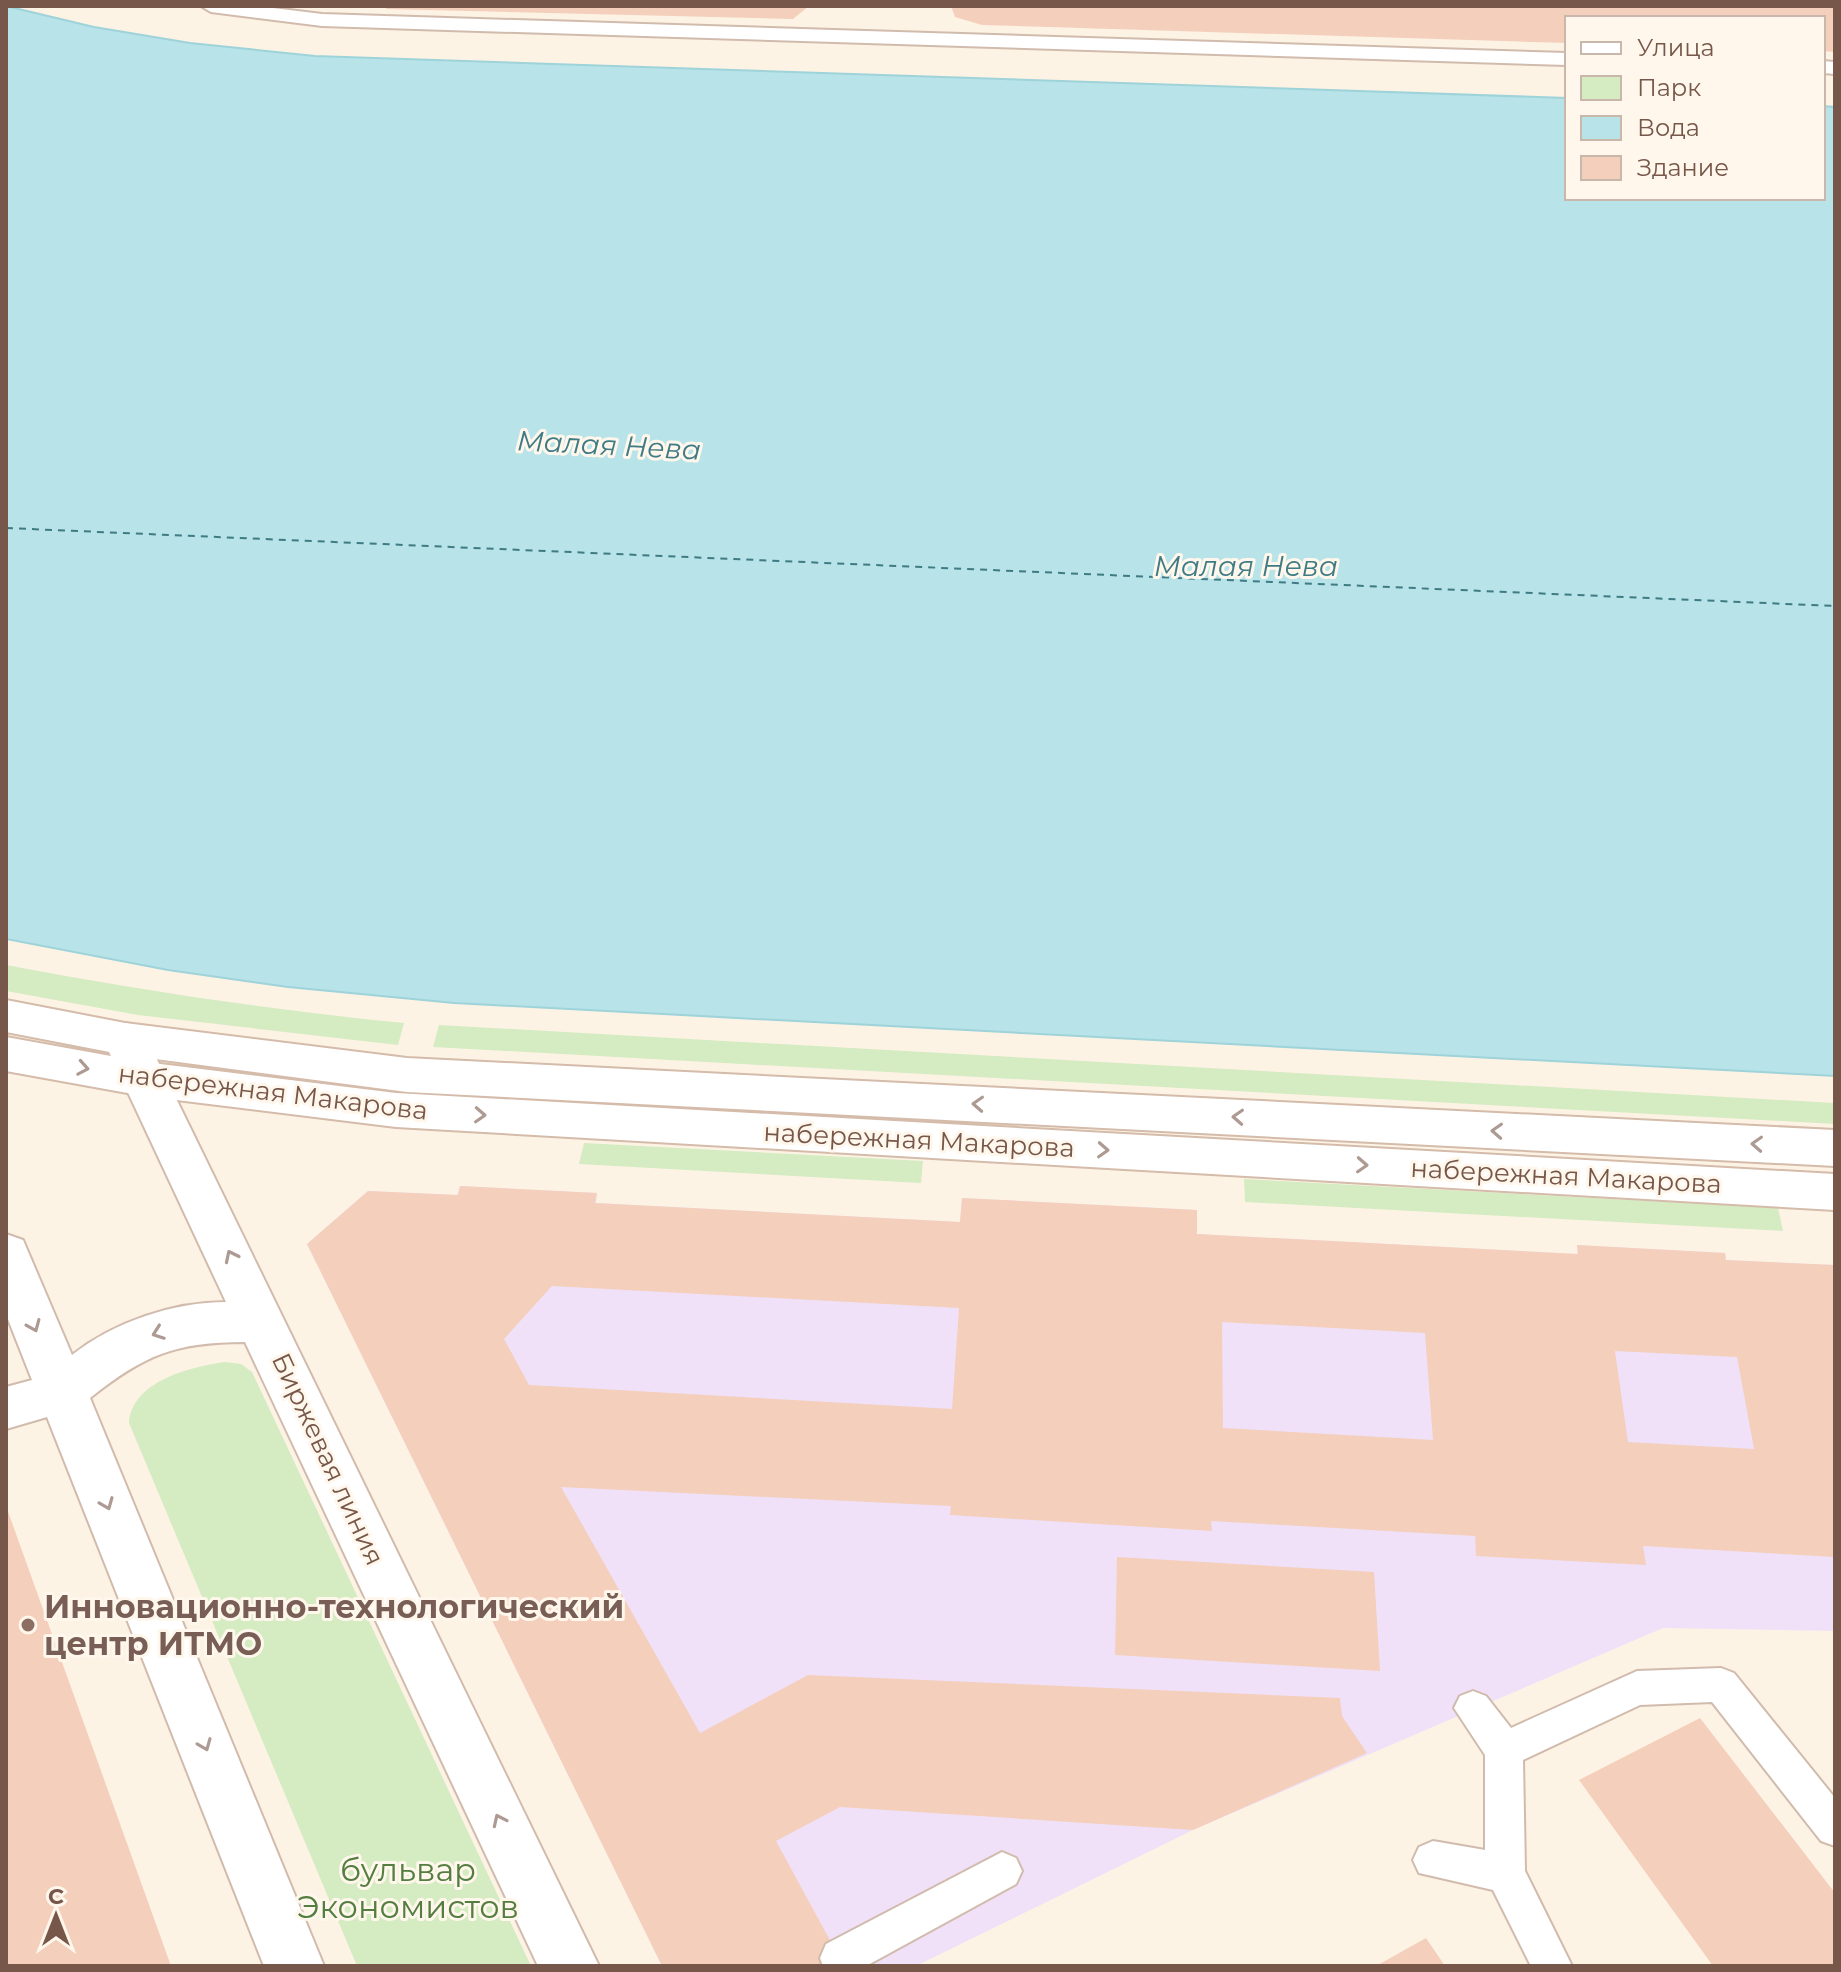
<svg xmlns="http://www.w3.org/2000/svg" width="1841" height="1972" viewBox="0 0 1841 1972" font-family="Montserrat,sans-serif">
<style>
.education{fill:#f0e1f9}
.green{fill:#d5ebc2}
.water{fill:#b8e3e8;stroke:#9ed3da;stroke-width:2}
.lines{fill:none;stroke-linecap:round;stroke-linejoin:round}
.ferry{stroke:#3f7b84;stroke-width:2;stroke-dasharray:7 6;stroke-linecap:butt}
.building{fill:#f4cfbb;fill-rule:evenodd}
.lane-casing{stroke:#d1bbad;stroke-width:4}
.street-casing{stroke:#d1bbad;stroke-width:4}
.secondary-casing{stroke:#d4bbaa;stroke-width:4}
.lane{fill:#fff;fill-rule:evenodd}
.street{fill:#fff;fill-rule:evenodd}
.secondary{fill:#fff;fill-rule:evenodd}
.oneway{stroke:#ad9a92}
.education-dot{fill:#8d6e63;stroke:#fff7ec;stroke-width:3}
.labels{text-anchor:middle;stroke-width:6;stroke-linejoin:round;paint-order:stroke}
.street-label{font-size:26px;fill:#775749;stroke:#fff7ec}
.water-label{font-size:28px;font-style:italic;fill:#3f7b84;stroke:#fff7ec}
.near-education-label{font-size:32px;font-weight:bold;fill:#785e54;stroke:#fff7ec;text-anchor:start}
.near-park-label{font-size:32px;fill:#547d40;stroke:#fff7ec}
</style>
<rect width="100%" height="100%" fill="#fdf3e5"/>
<!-- education -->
<path class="education" d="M460 1186 597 1193 596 1203 960 1222 962 1198 1197 1210V1234L1577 1254V1245L1725 1253 1726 1260 1835 1265V1631L1663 1628 1193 1830 916 1966H662L307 1244 368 1191 457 1195Z"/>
<!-- green -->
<path class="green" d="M6 965C138 990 270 1010 404 1023L398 1045 138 1015 6 991Z
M439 1025 1835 1103V1124L433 1047Z
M584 1143 923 1161 921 1183 579 1164Z
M1244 1179 1778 1208 1783 1231 1245 1202Z
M225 1362 241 1364 252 1372 531 1966H357L129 1423C132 1381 190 1367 225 1362Z"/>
<!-- water -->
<path class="water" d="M6 6 94 27 190 43 315 56 1567 98V198H1823V106L1835 107V1076L454 1003 288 987 168 970 6 939Z"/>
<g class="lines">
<!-- ferry -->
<path class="ferry" d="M6 528 1835 606"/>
</g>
<!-- building -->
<path class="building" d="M386 6H809L793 19 386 9Z
M951 6H1835V52L1823 51V18H1567V43L982 25 955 17Z
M460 1186 597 1193 595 1203 960 1222 962 1198 1197 1210V1234L1578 1254 1577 1245 1725 1253 1726 1260 1835 1265V1557L1643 1546 1646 1565 1476 1556 1475 1536 1211 1521 1212 1531 950 1515 951 1506 561 1487 700 1733 808 1675 1340 1698 1342 1716 1367 1753 1193 1830 840 1807 776 1841 844 1966H662L307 1244 368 1191 458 1195ZM552 1286 959 1308 952 1409 529 1385 504 1339ZM1222 1322 1425 1333 1433 1440 1223 1428ZM1615 1351 1737 1357 1754 1449 1628 1442Z
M6 1506 171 1966H6Z
M1117 1557 1374 1572 1380 1671 1115 1655Z
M1700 1718 1835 1893V1966H1713L1579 1780Z
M1426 1938 1445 1966H1376Z"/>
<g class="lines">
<defs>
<path id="lane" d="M201 6H257L322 14 1567 53V65L322 26 211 12Z
M1823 61 1835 62V74L1823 73Z
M1721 1668 1734 1673 1835 1798V1846L1821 1841 1712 1702 1640 1705 1523 1760 1525 1871 1572 1966H1531L1493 1890 1419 1873 1413 1860 1419 1847 1433 1841 1485 1850V1755L1454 1708 1460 1696 1473 1691 1486 1696 1511 1728 1637 1671Z
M1002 1852 1016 1858 1022 1871 1016 1884 866 1966H823L820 1958 826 1944Z"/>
<path id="street" d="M125 1023 141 1027 147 1039 599 1966H538L245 1342C175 1342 144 1355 90 1398L324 1966H264L47 1417 6 1429V1387L32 1380 6 1314V1234L23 1240 72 1355C114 1322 173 1302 226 1302L103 1039 109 1027Z"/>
<path id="secondary" d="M6 1000 125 1023 407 1058 1835 1130V1166L407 1092 125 1055 6 1032Z
M6 1037 144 1062 396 1093 1835 1174V1210L396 1127 144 1096 6 1071Z"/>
</defs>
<!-- lane casing -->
<use href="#lane" class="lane-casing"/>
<!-- street casing -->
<use href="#street" class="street-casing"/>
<!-- secondary casing -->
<use href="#secondary" class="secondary-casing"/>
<!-- lane -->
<use href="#lane" class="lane"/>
<!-- street -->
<use href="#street" class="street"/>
<!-- secondary -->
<use href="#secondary" class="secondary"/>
</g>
<!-- one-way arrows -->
<defs><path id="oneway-chevron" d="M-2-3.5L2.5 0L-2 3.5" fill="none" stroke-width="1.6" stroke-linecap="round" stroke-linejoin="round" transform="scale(2)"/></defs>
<g class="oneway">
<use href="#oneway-chevron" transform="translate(83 1068) rotate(10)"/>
<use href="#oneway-chevron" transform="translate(978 1104) rotate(-177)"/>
<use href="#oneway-chevron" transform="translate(480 1115) rotate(3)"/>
<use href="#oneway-chevron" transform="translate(1238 1117) rotate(-177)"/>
<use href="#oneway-chevron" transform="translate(1497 1131) rotate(-177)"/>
<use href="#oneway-chevron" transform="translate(1757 1144) rotate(-177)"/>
<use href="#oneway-chevron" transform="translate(1103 1150) rotate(3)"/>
<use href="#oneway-chevron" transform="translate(1362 1165) rotate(3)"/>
<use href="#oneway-chevron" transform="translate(231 1256) rotate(-116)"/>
<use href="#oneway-chevron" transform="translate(34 1326) rotate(67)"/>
<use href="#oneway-chevron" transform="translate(158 1333) rotate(160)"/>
<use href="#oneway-chevron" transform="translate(107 1504) rotate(68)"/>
<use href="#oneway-chevron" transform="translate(205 1745) rotate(68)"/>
<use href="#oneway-chevron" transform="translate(499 1820) rotate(-115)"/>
</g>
<!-- markers -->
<circle class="education-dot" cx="28" cy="1625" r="8"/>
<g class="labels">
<!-- street labels -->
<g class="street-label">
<text transform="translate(273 1092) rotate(7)" y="9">набережная Макарова</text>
<text transform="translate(919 1140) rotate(3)" y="9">набережная Макарова</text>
<text transform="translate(1566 1176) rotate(3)" y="9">набережная Макарова</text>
<text transform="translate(328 1459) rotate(65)" y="9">Биржевая линия</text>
</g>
<!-- water labels -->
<g class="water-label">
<text transform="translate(609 445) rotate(3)" y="10">Малая Нева</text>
<text x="1246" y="576">Малая Нева</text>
</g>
<!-- near-education labels -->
<g class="near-education-label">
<text x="44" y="1618">Инновационно-технологический<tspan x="44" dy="37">центр ИТМО</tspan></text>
</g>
<!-- near-park labels -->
<g class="near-park-label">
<text x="408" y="1881">бульвар<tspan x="408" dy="37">Экономистов</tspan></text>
</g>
</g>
<!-- border -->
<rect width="1841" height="1972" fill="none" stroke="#775749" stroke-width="16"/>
<!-- legend -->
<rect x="1565" y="16" width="260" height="184" fill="#fff7ec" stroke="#c9b7ab" stroke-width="2"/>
<rect x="1581" y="42" width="40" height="12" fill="#ffffff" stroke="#c9b7ab" stroke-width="2"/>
<text x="1637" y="56" font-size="24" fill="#775749">Улица</text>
<rect x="1581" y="76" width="40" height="24" fill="#d5ebc2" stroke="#c9b7ab" stroke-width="2"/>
<text x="1637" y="96" font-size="24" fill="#775749">Парк</text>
<rect x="1581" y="116" width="40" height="24" fill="#b8e3e8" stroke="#c9b7ab" stroke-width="2"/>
<text x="1637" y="136" font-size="24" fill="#775749">Вода</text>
<rect x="1581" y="156" width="40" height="24" fill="#f4cfbb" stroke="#c9b7ab" stroke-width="2"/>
<text x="1637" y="176" font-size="24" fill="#775749">Здание</text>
<!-- north arrow -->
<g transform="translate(56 1916)" stroke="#fff7ec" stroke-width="6" paint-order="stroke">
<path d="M0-6L14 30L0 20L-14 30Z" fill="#775749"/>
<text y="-12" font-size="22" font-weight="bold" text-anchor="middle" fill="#775749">С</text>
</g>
</svg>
